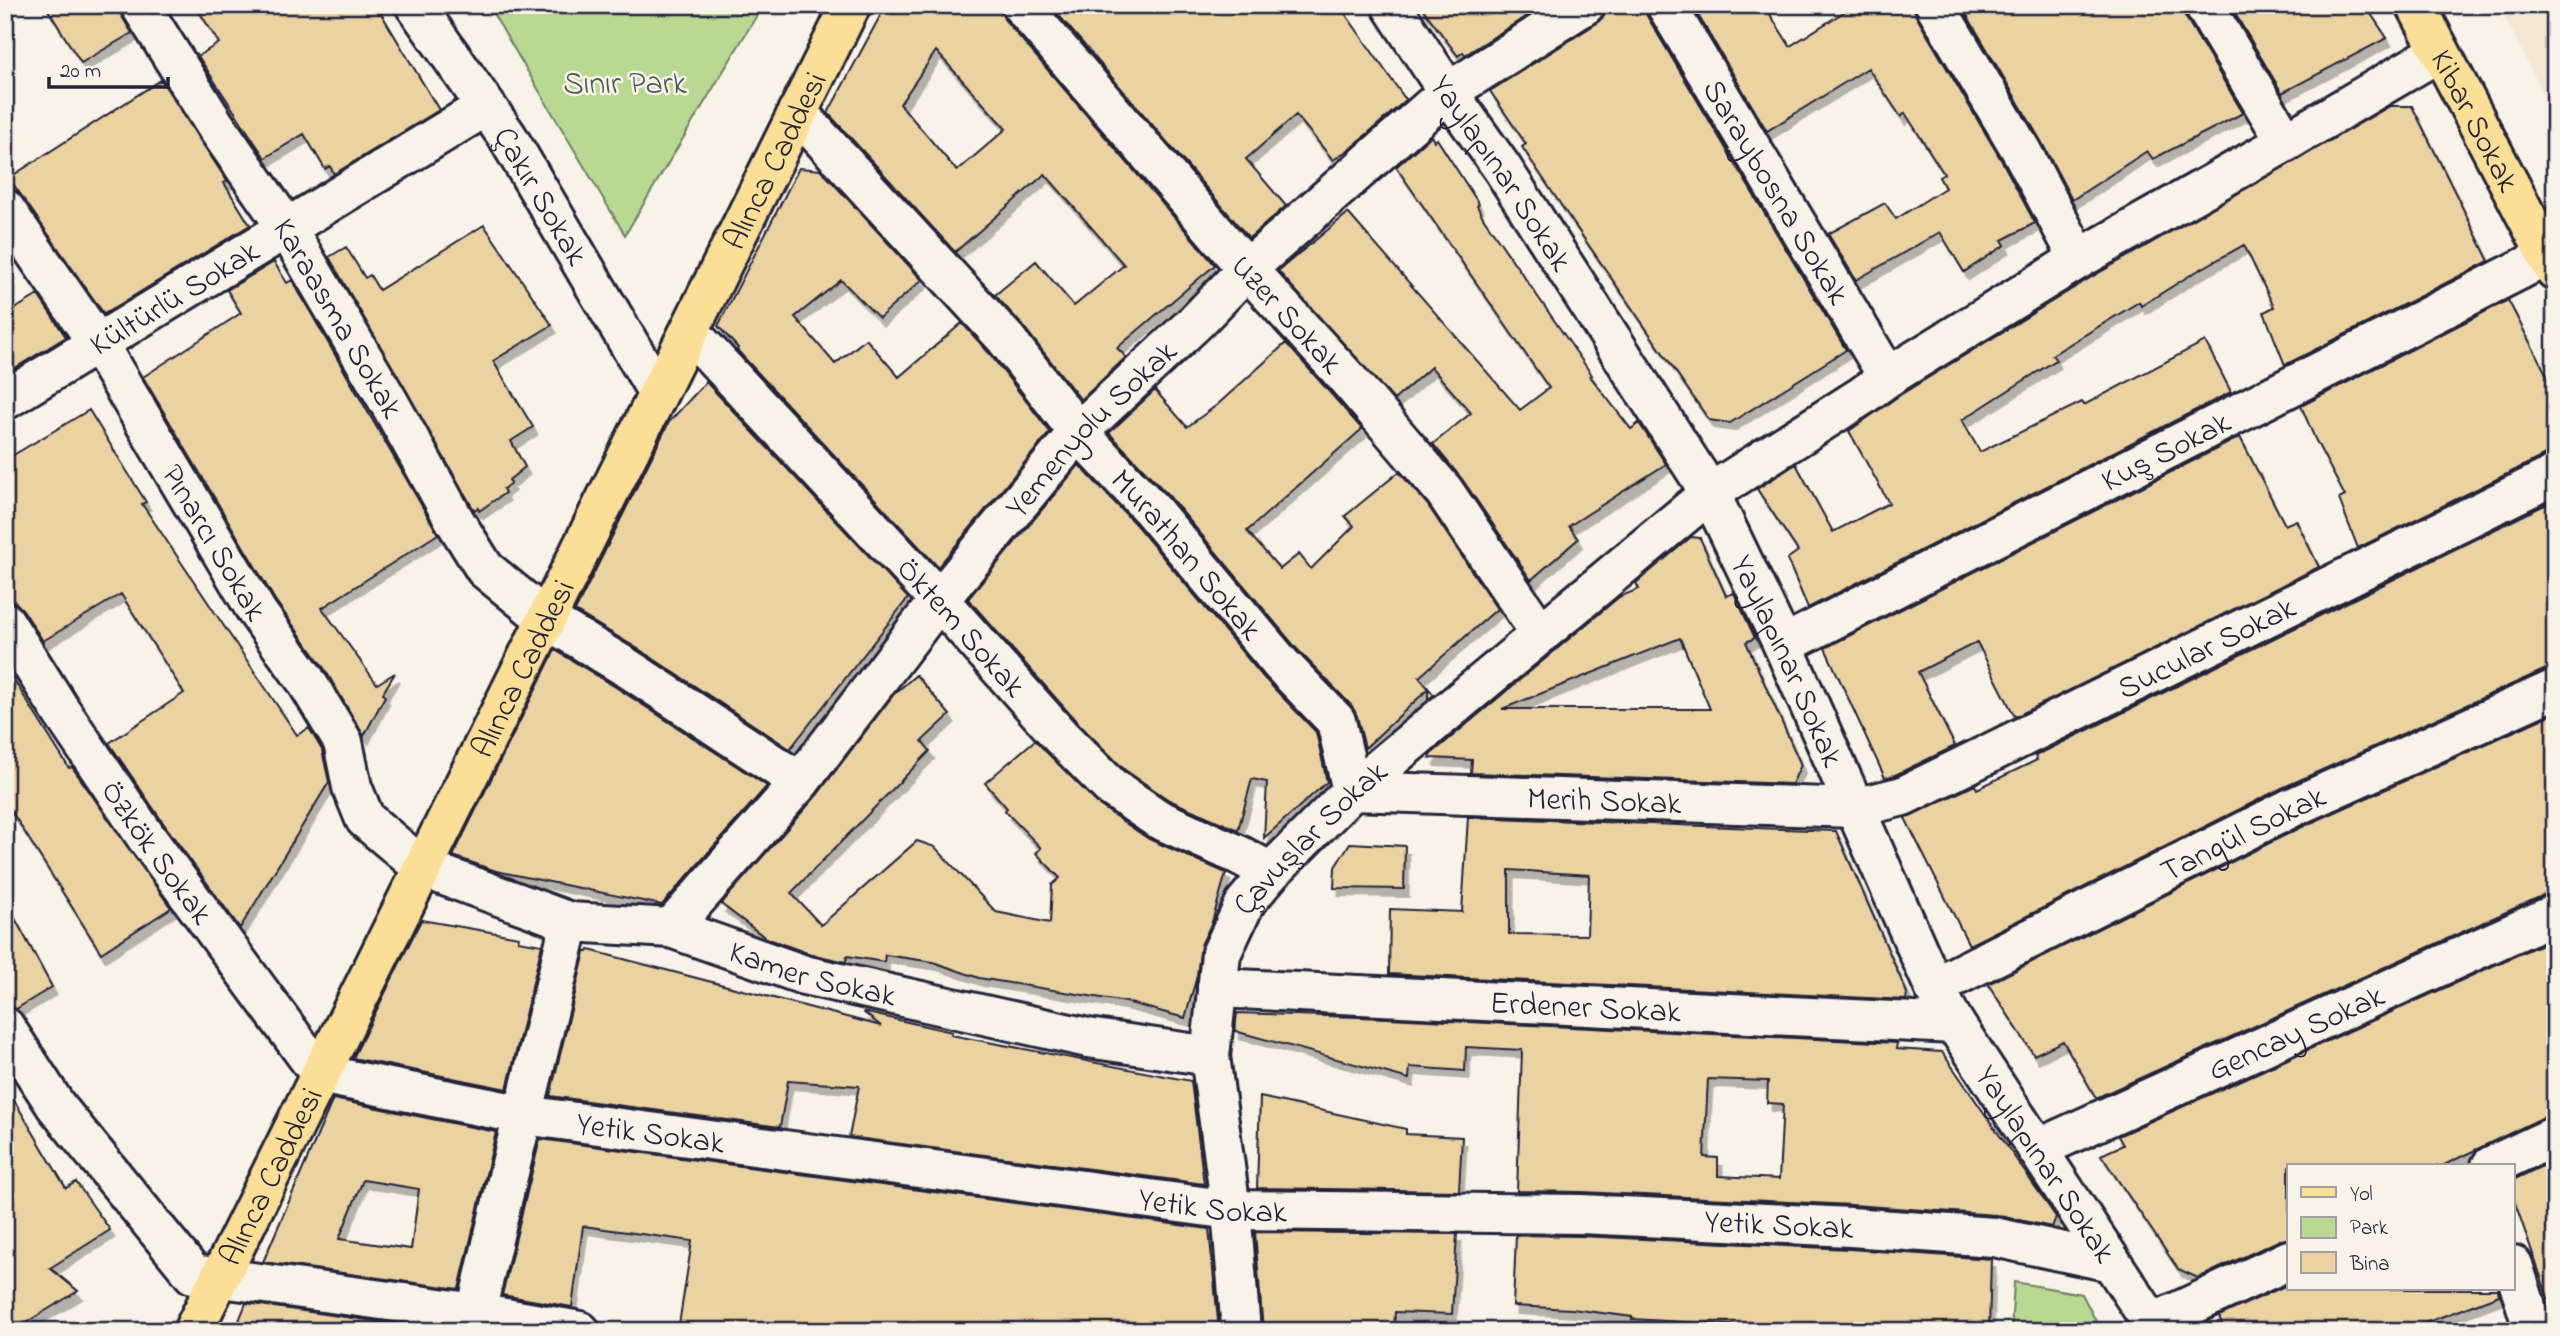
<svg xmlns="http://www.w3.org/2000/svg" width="2560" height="1336" viewBox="0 0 2560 1336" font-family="'Indie Flower',sans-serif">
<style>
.built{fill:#f3e9d3}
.green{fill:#b9d992;stroke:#6e7e66;stroke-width:2}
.building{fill:#ebd2a1;stroke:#22223b;stroke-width:2;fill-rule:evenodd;filter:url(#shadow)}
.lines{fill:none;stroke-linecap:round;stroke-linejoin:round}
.minor-casing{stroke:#22223b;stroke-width:44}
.major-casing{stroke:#22223b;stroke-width:44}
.minor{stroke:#f7f3e8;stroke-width:38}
.major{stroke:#fbdf96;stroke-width:38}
.labels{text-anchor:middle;stroke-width:5;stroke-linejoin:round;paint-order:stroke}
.park-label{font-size:32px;fill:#4f5955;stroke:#f7f3e8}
.street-label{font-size:32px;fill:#22223b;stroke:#f7f3e8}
</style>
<defs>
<filter id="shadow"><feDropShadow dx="4.5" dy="8" stdDeviation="0" flood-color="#0004"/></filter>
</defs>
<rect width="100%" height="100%" fill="#f7f3e8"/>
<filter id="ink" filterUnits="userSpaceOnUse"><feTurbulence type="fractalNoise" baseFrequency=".0143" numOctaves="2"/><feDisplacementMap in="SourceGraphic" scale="14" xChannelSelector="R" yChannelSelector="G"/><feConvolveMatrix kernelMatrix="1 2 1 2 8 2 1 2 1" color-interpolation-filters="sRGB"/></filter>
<g filter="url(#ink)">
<!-- built -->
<path class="built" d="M2498 5H2555V117L2511 30Z"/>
<!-- green -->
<path class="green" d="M488 5H763L625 235Z
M2014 1282 2082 1294 2101 1331H2011Z"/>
<!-- building -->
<path class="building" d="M45 5H115L132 33 81 63Z
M195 5H376L439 110 334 174 330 166 325 169 304 134 265 158 198 56 219 43Z
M886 5H1000L1004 19 1215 265 1117 348 1126 357 1081 400 1023 326 995 295 1036 261 1074 306 1124 265 1045 174 955 252 828 113ZM936 51 1006 129 957 171 900 104Z
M1050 5H1339L1406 100 1351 148 1333 160 1296 115 1246 159 1286 206 1249 238Z
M1420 5H1544L1465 55 1463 52 1458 56Z
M1607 5H1644L1647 16 1846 350 1730 423 1709 420 1563 208 1522 147 1526 144 1490 91 1597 23 1604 16Z
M1692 5H1764L1790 46 1855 5H1913L1916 16 2003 163 2035 223 2002 240 2005 245 1964 272 1940 232 1856 280 1828 234 1885 203 1896 219 1945 188 1939 177 1944 174 1905 113 1901 117 1868 68 1767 131Z
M1961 5H2182L2185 16 2243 113 2153 159 2147 151 2072 200 2041 141Z
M2230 5H2365L2387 38 2282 93Z
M161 80 227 181 224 183 250 225 104 314 9 178Z
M2390 106H2412L2489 261 2285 365 2264 312 2274 307 2244 245 2192 274 2141 306 2139 302 2052 355 2056 360 1962 420 1980 452 2082 402 2084 405 2205 341 2231 392 1808 608 1787 559 1798 551 1757 489 1796 464 1833 532 1889 503 1849 431 1900 395 2090 278Z
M1431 136 1434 141 1437 139 1479 204 1477 206 1484 219 1592 375 1590 376 1631 429 1639 423 1666 464 1569 526 1578 539 1531 580 1462 479 1433 444 1471 413 1431 367 1394 400 1278 271 1348 213 1520 410 1549 388 1396 167Z
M799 168 821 170 922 280 879 318 841 280 795 317 835 364 866 339 899 377 962 323 989 353 1050 432 938 567 737 350 738 348 718 326Z
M484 225 552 325 493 361 533 427 511 441 525 467 509 480 511 483 503 489 505 493 479 511 478 508 474 510 329 257 346 247 365 278 370 275 379 290Z
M274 262 287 283 292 280 438 534 322 608 377 684 395 673 383 693 385 696 364 736 324 668 275 600 143 377 241 313 227 290Z
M38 295 66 337 5 374V315Z
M2508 300 2555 391V453L2545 455 2358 548 2339 499 2345 496 2315 439 2301 406Z
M1286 343 1362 429 1247 531 1280 569 1299 554 1311 569 1354 526 1345 516 1399 472 1427 504 1497 609 1419 677 1434 695 1428 699V689L1365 748 1357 716 1352 706 1297 649 1169 496 1109 433 1155 390 1187 427 1217 405Z
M706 382 908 598 790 749 640 650 575 611 669 422Z
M89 410 146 502 142 504 297 735 309 728 322 750 329 782 240 928 164 824 109 743 184 693 121 594 43 641 23 610 16 603 5 600V460Z
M2240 437 2285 525 2296 520 2319 567 2015 717 1977 642 1918 672 1955 746 1895 775 1885 778 1825 648Z
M1079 465 1136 525 1264 678 1316 732 1327 782 1264 838 1267 782 1252 779 1238 830 1169 800 1125 770 1077 722 968 599Z
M2555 500V668L2546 669 2282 788 1969 945 1905 818 1975 785 1977 789 2037 760 2035 756Z
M1691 537 1700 538 1726 596 1734 593 1755 638 1746 642 1801 765 1792 784 1471 773 1472 760 1430 758V755L1619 597 1639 589 1636 583ZM1680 638 1710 709H1502Z
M555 650 617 688 767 786 662 905 496 871 453 856Z
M5 666 69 768 72 767 171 908 101 953 5 801Z
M916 675 950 715 922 741 930 751 791 893 821 925 917 841 935 847 996 912 1050 923 1052 885 1060 878 1036 853 1041 848 1005 811 1007 808 985 783 1035 740 1099 805 1149 839 1226 873 1212 922 1201 945 1197 976 1185 1018 1126 1002 979 978 933 962 885 955 884 962 847 956 846 962 810 954 766 938 721 904 817 795 894 694Z
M2555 713V893L2546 894 2096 1098 2063 1041 2034 1055 1988 984 2300 828Z
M1468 817 1836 831 1907 993 1906 1000 1389 974 1390 909 1462 912ZM1509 870 1589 875 1587 935 1509 934Z
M1350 843 1405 846 1404 889 1334 888 1335 867Z
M5 900 52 987 16 1009 5 1005Z
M421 920 519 937 518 941 542 945 507 1089 353 1058Z
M2555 938V1114L2546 1116 2442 1166H2289V1239L2280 1240 2198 1278 2178 1269 2101 1155 2123 1145 2118 1136Z
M589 950 881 1026 863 1012 952 1032 951 1035 1191 1081 1204 1184 849 1137 859 1086 788 1081 780 1127 550 1096 585 952H588Z
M1237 1013 1388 1018 1897 1043 1896 1049 1942 1052 2056 1217 2052 1227 1996 1215 1852 1205 1582 1192 1517 1191 1522 1050 1466 1047 1465 1071 1410 1067 1409 1079 1235 1031ZM1708 1079 1768 1081 1767 1103 1783 1104 1779 1179 1718 1176V1158L1704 1157Z
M5 1085 66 1188 76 1182 110 1230 50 1268 78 1291 12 1331H5Z
M1260 1097 1406 1129V1134L1462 1137 1459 1191 1257 1188Z
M333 1099 496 1132 459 1289 263 1262ZM363 1180 419 1189 411 1249 339 1239Z
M540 1139 1209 1229 1219 1331H678L692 1241 583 1226 572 1307 502 1295Z
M2555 1160V1302L2550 1303 2513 1197V1180Z
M1255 1232 1457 1234 1452 1314 1395 1312 1394 1331 1321 1325V1331H1263Z
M1516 1235 1580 1236 1849 1249 1991 1259 1989 1331H1752V1326L1632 1319V1317L1572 1309 1513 1306Z
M2289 1284V1289H2498L2499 1295 2404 1331H2225L2219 1316Z
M246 1303 445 1331H235Z"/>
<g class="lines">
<defs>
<g id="minor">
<path id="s1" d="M140 5 215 125 286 227 390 404 455 521 485 569 546 619 629 669 800 782"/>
<path id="s2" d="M415 5 507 136 658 393"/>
<path id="s3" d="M1021 5 1247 269 1346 377 1444 491 1540 633"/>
<path id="s4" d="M1391 5 1448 92 1502 168 1710 493 1783 645 1934 987 1955 1024 2157 1331"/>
<path id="s5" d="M1666 5 1888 377"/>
<path d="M1935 5 2022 152 2079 259"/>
<path d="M2204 5 2286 142"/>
<path id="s6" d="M797 112 1006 339 1078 432 1152 510 1281 664 1336 721 1352 791 1855 808 1903 796 2555 475"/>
<path id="s7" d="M5 209 98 344 257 612 305 679 343 742 352 787 365 819 423 868 570 922 671 928 804 975 1088 1038 1210 1056"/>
<path id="s8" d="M690 332 939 600 1061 737 1111 787 1158 819 1239 855 1271 872"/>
<path id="s9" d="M5 400 485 107"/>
<path id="s10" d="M5 622 61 711 146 837 320 1074 524 1115 1231 1210 1581 1214 1850 1227 1994 1237 2111 1262"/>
<path id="s11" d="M1783 645 2547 256"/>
<path id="s12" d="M671 928 800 782 939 600 1078 432 1198 320 1247 269 1448 92 1585 5"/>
<path id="s13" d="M1934 987 2291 808 2555 689"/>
<path id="s14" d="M1217 988 1955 1024"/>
<path d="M5 1027 56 1106 193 1274 476 1313 580 1331"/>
<path id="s15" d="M2037 1149 2555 914"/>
<path d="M2491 1166 2555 1136"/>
<path d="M2513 1265 2534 1331"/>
<path d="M2153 1323 2289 1260"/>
<path d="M472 1331C502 1194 538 1058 570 922"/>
<path id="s16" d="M1241 1331 1231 1210 1210 1056 1221 954 1245 903 1271 872 1352 791 1710 493 1862 396 1888 377 2079 259 2286 142 2439 52"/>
</g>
<g id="major">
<path id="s17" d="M2416 5 2555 271"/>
<path id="s18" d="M193 1331 851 5"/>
</g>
</defs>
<!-- minor casing -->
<use href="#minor" class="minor-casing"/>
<!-- major casing -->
<use href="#major" class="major-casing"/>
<!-- minor -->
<use href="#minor" class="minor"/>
<!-- major -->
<use href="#major" class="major"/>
</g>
</g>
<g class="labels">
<!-- park labels -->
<g class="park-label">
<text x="625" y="93">Sınır Park</text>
</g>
<!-- street labels -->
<g class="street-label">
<text dy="11" stroke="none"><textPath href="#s17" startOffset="130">Kibar Sokak</textPath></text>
<text dy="11" stroke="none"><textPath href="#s18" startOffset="1307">Alınca Caddesi</textPath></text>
<text dy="11" stroke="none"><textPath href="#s4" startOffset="201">Yaylapınar Sokak</textPath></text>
<text dy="11" stroke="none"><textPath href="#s5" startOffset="217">Saraybosna Sokak</textPath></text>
<text dy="11" stroke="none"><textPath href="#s2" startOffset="229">Çakır Sokak</textPath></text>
<text dy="11" stroke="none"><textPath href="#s9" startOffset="198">Kültürlü Sokak</textPath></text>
<text dy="11" stroke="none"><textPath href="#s3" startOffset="408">Uzer Sokak</textPath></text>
<text dy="11" stroke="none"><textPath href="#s1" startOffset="371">Karaasma Sokak</textPath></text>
<text dy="11" stroke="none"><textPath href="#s12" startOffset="653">Yemenyolu Sokak</textPath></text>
<text dy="11" stroke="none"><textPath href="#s11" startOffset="429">Kuş Sokak</textPath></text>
<text dy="11" stroke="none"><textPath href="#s7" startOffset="394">Pınarcı Sokak</textPath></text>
<text dy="11" stroke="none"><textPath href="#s6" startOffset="590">Murathan Sokak</textPath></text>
<text dy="11" stroke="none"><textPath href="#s8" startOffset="401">Öktem Sokak</textPath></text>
<text dy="11" stroke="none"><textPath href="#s6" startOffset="1776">Sucular Sokak</textPath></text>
<text dy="11" stroke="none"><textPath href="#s4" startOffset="768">Yaylapınar Sokak</textPath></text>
<text dy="11" stroke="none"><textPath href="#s18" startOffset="740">Alınca Caddesi</textPath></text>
<text dy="11" stroke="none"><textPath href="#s6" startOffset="1138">Merih Sokak</textPath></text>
<text dy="11" stroke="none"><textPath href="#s13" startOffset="345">Tangül Sokak</textPath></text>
<text dy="11" stroke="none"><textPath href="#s16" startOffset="528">Çavuşlar Sokak</textPath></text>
<text dy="11" stroke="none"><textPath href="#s10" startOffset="276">Özkök Sokak</textPath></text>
<text dy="11" stroke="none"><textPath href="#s7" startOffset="1195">Kamer Sokak</textPath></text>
<text dy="11" stroke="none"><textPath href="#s14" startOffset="369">Erdener Sokak</textPath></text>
<text dy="11" stroke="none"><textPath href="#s15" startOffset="284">Gencay Sokak</textPath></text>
<text dy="11" stroke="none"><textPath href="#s10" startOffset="887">Yetik Sokak</textPath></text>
<text dy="11" stroke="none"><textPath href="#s4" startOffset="1335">Yaylapınar Sokak</textPath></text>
<text dy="11" stroke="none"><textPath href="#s18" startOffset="173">Alınca Caddesi</textPath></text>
<text dy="11" stroke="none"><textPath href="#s10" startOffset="1454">Yetik Sokak</textPath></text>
<text dy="11" stroke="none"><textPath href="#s10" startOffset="2021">Yetik Sokak</textPath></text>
</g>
</g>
<!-- margin -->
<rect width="2560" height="1336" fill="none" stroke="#f7f3e8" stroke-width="28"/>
<rect x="14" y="14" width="2532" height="1308" fill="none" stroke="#22223b" stroke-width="2.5" filter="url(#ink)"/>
<!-- legend -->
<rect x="2287" y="1164" width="228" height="126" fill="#f7f3e8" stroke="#a29fa3" stroke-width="2"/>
<rect x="2301" y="1187" width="35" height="10" fill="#fbdf96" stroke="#a29fa3" stroke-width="2"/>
<text x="2350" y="1200" font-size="21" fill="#22223b">Yol</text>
<rect x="2301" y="1217" width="35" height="21" fill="#b9d992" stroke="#a29fa3" stroke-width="2"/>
<text x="2350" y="1234" font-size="21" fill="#22223b">Park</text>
<rect x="2301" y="1252" width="35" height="21" fill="#ebd2a1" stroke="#a29fa3" stroke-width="2"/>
<text x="2350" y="1270" font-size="21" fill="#22223b">Bina</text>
<!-- scale -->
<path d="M49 77v10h119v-10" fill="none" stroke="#22223b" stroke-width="3.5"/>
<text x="60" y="77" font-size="21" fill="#22223b" stroke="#f7f3e8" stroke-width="5" paint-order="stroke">20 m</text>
</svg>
